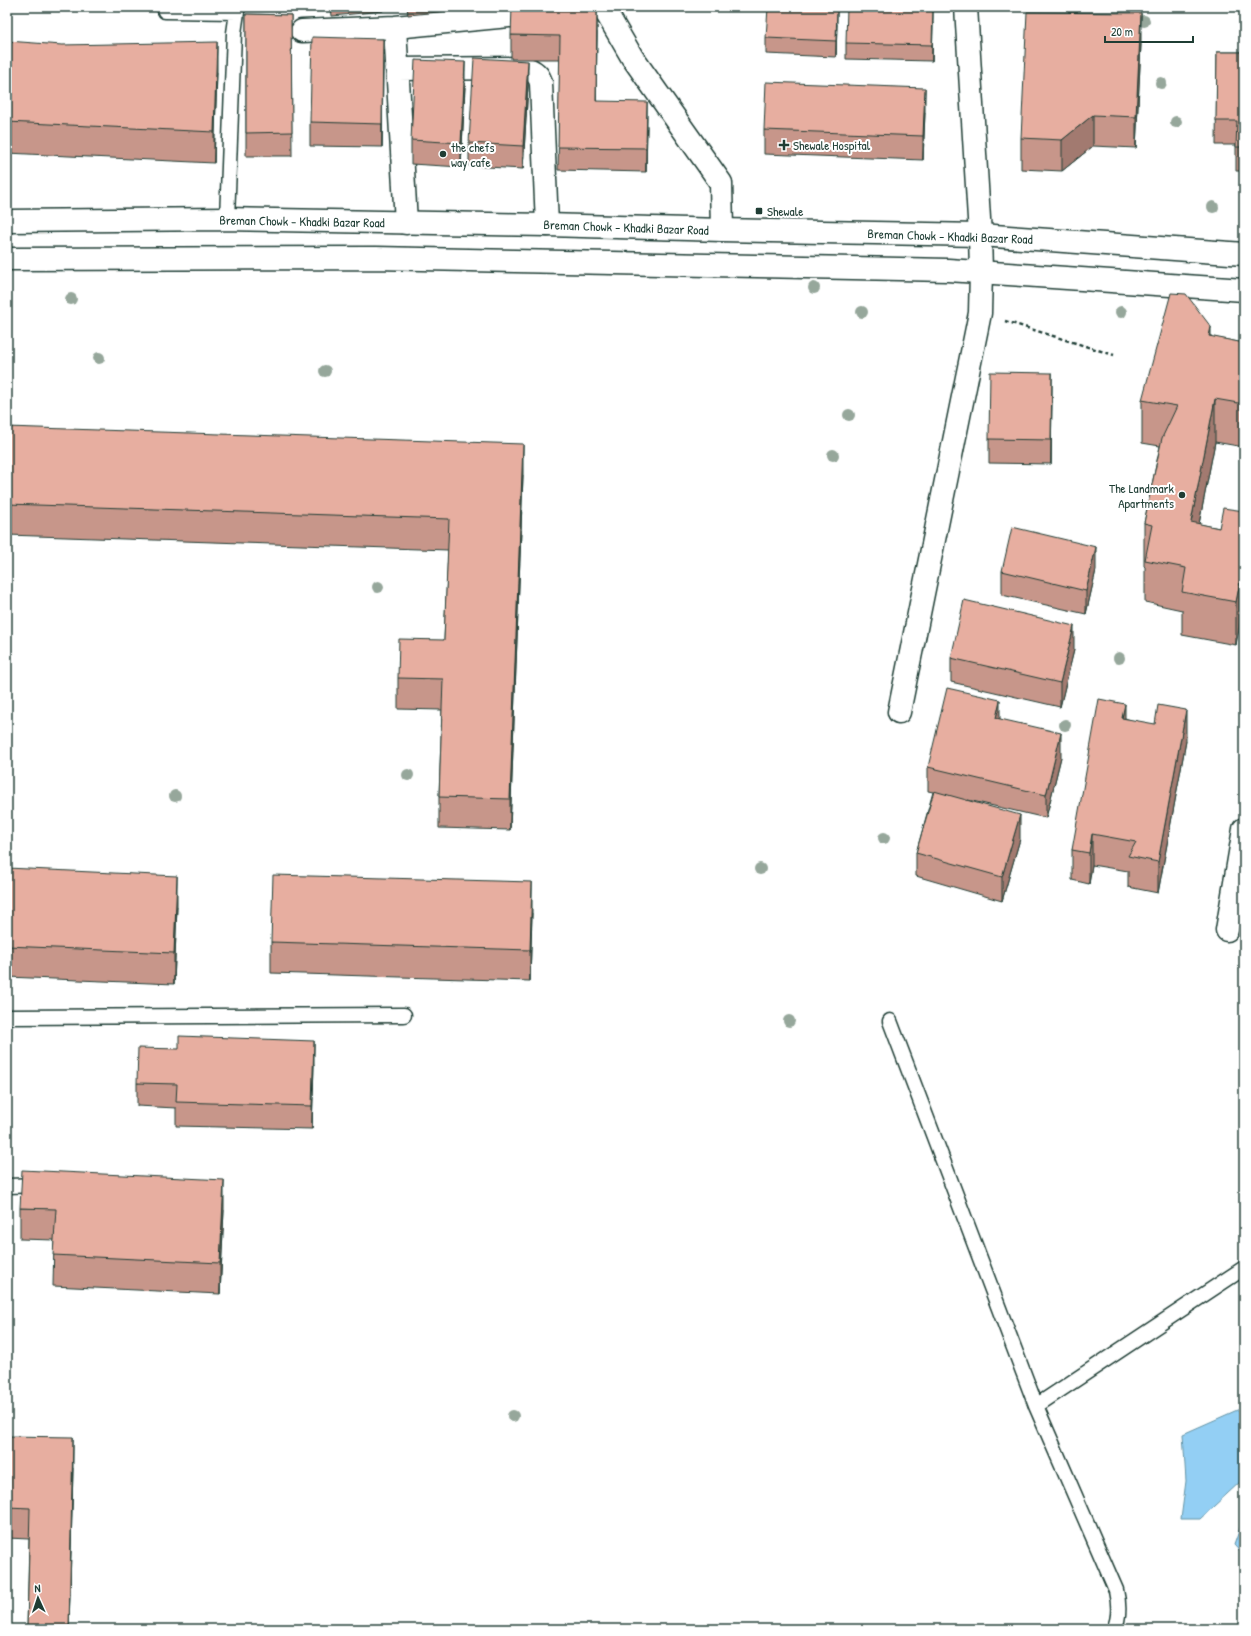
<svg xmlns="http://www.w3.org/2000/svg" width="1251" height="1636" viewBox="0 0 1251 1636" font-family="'Patrick Hand',sans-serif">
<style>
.water{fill:#93cff4;stroke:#6595a7}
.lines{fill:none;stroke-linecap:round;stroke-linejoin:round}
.service-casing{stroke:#1f3d34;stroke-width:17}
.minor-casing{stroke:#1f3d34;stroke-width:25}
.primary-casing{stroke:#1f3d34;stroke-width:25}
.path{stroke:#1f3d34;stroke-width:2.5;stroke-dasharray:4 3;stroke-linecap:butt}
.service{stroke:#fff;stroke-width:14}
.minor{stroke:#fff;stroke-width:22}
.primary{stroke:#fff;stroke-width:22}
.tree{fill:#96a79b}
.wall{fill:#c7968a;stroke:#1f3d34}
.shaded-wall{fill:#a27a70;stroke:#1f3d34}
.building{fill:#e7aea0;stroke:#1f3d34}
.poi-dot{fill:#1f3d34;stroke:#fff;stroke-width:1.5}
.labels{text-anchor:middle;stroke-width:4;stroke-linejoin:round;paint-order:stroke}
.poi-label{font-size:13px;fill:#1f3d34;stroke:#fff;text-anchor:start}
.street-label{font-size:13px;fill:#1f3d34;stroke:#fff}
</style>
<rect width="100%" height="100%" fill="#fff"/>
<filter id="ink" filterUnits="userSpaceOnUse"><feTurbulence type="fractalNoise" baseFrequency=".025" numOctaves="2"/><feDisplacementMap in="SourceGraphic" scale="8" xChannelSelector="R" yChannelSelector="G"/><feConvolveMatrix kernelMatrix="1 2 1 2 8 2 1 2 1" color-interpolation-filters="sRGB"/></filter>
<g filter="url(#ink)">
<!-- water -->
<path class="water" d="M1244 1407V1482H1240L1200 1519H1181L1186 1481 1183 1434Z
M1244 1517V1556L1234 1545Z"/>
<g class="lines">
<defs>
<path id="service" d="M165 11 237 12 234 33 227 219
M7 1017 404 1015
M890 1021 1036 1406 1116 1590C1119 1603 1120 1617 1114 1629
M7 1186 41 1185
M1036 1406 1244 1268"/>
<path id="minor" d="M603 7 632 57 721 183 722 230
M395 27 406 223
M302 31 395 27 603 7
M397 69 524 68C533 70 539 74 541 83L547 225
M899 712 980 313 981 271 980 235 966 7
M1227 930 1244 829"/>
<path id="primary" d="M7 221 227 219 547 225 722 230 980 235 1244 254
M7 259 376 258 948 270 1244 290"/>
</defs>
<!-- service casing -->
<use href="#service" class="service-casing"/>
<!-- minor casing -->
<use href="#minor" class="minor-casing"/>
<!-- primary casing -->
<use href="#primary" class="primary-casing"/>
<!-- path -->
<path class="path" d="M1005 321 1114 355"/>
<!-- service -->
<use href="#service" class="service"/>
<!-- minor -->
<use href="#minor" class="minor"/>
<!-- primary -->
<use href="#primary" class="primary"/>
</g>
<!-- trees -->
<g class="tree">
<circle cx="1144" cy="21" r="6"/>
<circle cx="1161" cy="83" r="6"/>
<circle cx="1176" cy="122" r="6"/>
<circle cx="1213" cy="207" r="6"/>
<circle cx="814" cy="288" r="6"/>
<circle cx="71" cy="299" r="6"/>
<circle cx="862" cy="312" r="6"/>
<circle cx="1121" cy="312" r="6"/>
<circle cx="99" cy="358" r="6"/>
<circle cx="325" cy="371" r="6"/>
<circle cx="849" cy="415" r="6"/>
<circle cx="833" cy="455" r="6"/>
<circle cx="378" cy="587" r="6"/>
<circle cx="1119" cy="658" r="6"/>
<circle cx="1065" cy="725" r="6"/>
<circle cx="408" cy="775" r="6"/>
<circle cx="175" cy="796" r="6"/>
<circle cx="884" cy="838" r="6"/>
<circle cx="760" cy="869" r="6"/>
<circle cx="789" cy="1021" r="6"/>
<circle cx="513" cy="1416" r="6"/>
</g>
<!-- wall -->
<path class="wall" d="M331 7H383V11L332 16Z
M407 7H459V10L408 15Z
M246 14 291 15 292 156H246Z
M933 23 932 61 846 59V43Z
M837 24 836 57 766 54V38Z
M597 32 596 101 647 126 646 172 558 170 560 59H511V35Z
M7 41 217 72 214 163 7 153Z
M1141 44 1136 148 1093 146 1062 171 1021 169V138Z
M1217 52H1244V171H1236V145H1216Z
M383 62 382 147 310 146V122Z
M528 85 523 169 469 166V143Z
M465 86 461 167 411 164V140Z
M925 112 923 160 764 154V130Z
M1211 337 1244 343V447L1215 442 1199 524 1219 528 1244 511 1236 645 1182 635V610L1145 602V567L1144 566V523L1160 446 1142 443V400Z
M1052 397 1051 464 989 463V439Z
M7 427 523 475 510 830 439 828V797L442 710 398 709V678L444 640 448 550 7 535Z
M1096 570 1086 614 1002 595V571Z
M1074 650 1060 707 951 682V658Z
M1125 718 1186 741 1158 893 1128 887V871L1092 865 1089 884 1072 880V850Z
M1000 719 1061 757 1046 818 968 800 1020 839 1002 901 916 876V853L933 792 928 791V767Z
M7 868 177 906 174 984 7 977Z
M532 913 530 981 271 973V942Z
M314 1064 312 1129 176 1126V1108L137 1106V1083Z
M20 1208 224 1210 220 1294 53 1286 54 1240 20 1239Z
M7 1436 73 1468 69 1629H27L29 1539 7 1538Z"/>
<!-- shaded-wall -->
<path class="shaded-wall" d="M933 7V23L932 61V45Z
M597 8V32L596 124V101Z
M837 8V24L836 57V41Z
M1141 13V44L1136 148V117Z
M383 39V62L382 147V124Z
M217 42V72L214 163V132Z
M528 61V85L523 169V146Z
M465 62V86L461 167V143Z
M925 88V112L923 160V136Z
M647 102V126L646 172V148Z
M1093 115V146L1062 171V140Z
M1211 327V370L1209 336Z
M1052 373V397L1051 464V440Z
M1215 399V442L1191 565V522Z
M523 444V475L510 830V799Z
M1096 547V570L1086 614V591Z
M1244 561V604L1236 645V602Z
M1074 626V650L1060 707V683Z
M1000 700V724L996 718Z
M1125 704V735L1122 718Z
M1186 710V741L1158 893V862Z
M1061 733V757L1046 818V795Z
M1020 815V839L1002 901V877Z
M1092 834V865L1089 884V853Z
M177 876V906L174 984V953Z
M532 882V913L530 981V950Z
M314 1041V1064L312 1129V1106Z
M224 1180V1210L220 1294V1263Z
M73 1437V1468L69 1629Z"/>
<!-- building -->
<path class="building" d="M512 7 597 8 596 101 647 102 646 148 558 147 560 36 511 35Z
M768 7H811L837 8 836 41 766 38Z
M847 7H933L932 45 846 43Z
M1027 12 1141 13 1136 117 1093 115 1062 140 1021 138Z
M246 14 291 15 292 132 246 133Z
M312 37 383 39 382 124 310 122Z
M7 41 62 45 217 42 214 132 7 122Z
M1217 52H1244V147H1236L1237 121H1216Z
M474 58 528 61 523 146 469 143Z
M415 60 465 62 461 143 411 140Z
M766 82 925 88 923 136 764 130Z
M1171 293 1186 294 1211 327 1209 336 1244 343V404L1215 399 1191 522 1219 528 1223 508 1244 511V561L1236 602 1182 592 1186 568 1145 560 1152 525 1144 523 1154 475 1162 438 1177 406 1142 400Z
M990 372 1052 373 1051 440 989 439Z
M7 427 523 444 510 799 439 797 443 679 398 678 399 639 444 640 449 519 7 504Z
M1012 527 1096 547 1086 591 1002 571Z
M964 600 1074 626 1060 683 951 658Z
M947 688 1000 700 996 718 1061 733 1046 795 928 767Z
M1099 699 1125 704 1122 718 1155 724 1158 705 1186 710 1158 862 1128 856 1136 842 1092 834 1089 853 1072 850Z
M934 791 1020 815 1002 877 916 853Z
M7 868 177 876 174 953 7 946Z
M273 875 532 882 530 950 271 942Z
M179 1036 314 1041 312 1106 176 1102 177 1084 137 1083 138 1048 179 1049Z
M22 1170 224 1180 220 1263 53 1255 56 1209 20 1208Z
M7 1436 73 1437 69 1629H27L30 1508 7 1507Z"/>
</g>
<!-- markers -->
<g class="poi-dot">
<path d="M782 139h4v4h4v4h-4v4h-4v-4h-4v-4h4z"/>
<circle cx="443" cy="154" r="4"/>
<rect x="755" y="207" width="8" height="8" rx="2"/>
<circle cx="1182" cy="495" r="4"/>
</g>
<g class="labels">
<!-- poi labels -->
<g class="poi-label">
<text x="793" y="150">Shewale Hospital</text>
<text x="451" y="152">the chefs<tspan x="451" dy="15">way cafe</tspan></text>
<text x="767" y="216">Shewale</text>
<text x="1174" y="493" text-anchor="end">The Landmark<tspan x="1174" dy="15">Apartments</tspan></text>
</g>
<!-- street labels -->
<g class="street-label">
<text transform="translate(302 221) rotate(1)" y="5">Breman Chowk - Khadki Bazar Road</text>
<text transform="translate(626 227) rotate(2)" y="5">Breman Chowk - Khadki Bazar Road</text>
<text transform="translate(950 236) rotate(2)" y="5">Breman Chowk - Khadki Bazar Road</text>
</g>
</g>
<!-- margin -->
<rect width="1251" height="1636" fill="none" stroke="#fff" stroke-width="24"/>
<rect x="12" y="12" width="1227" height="1612" fill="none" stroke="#1f3d34" stroke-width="1.5" filter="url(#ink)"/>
<!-- north arrow -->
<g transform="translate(38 1598) rotate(357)" stroke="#ffffff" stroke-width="3" paint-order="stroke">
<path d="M0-3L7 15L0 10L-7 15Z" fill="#1f3d34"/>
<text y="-6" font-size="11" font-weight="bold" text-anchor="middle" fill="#1f3d34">N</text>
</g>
<!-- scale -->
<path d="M1105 36v6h88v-6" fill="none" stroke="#1f3d34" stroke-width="2"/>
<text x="1111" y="36" font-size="12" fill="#1f3d34" stroke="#ffffff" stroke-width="3" paint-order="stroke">20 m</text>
</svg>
